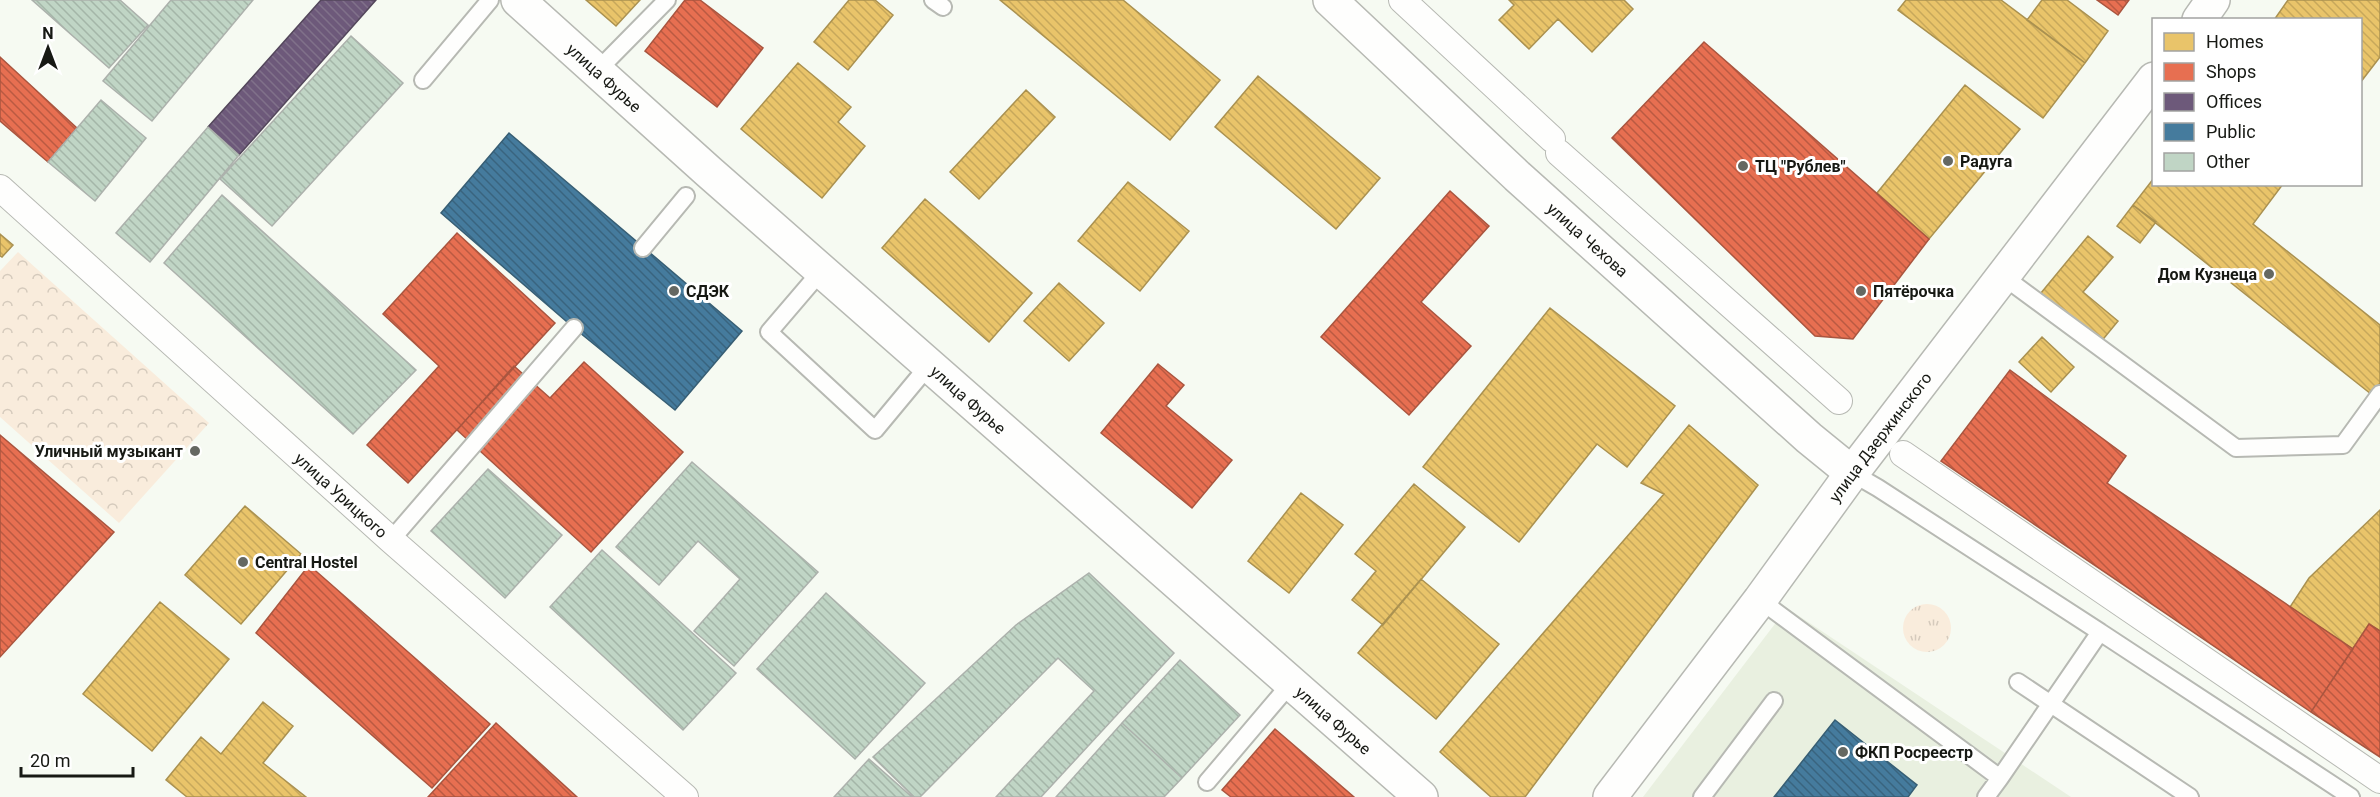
<svg xmlns="http://www.w3.org/2000/svg" width="2380" height="797" viewBox="0 0 2380 797" font-family="Roboto,sans-serif">
<style>
.built{fill:#e9f0e0}
.grass{fill:url(#grass-tufts)}
.park{fill:url(#park-crowns)}
.homes{fill:url(#homes-back-hatch);stroke:#aa9150;stroke-width:1.5}
.shops{fill:url(#shops-back-hatch);stroke:#a9553f;stroke-width:1.5}
.offices{fill:url(#offices-back-hatch);stroke:#53465b;stroke-width:1.5}
.public{fill:url(#public-back-hatch);stroke:#375e74;stroke-width:1.5}
.building{fill:url(#building-back-hatch);stroke:#acb1ac;stroke-width:1.5}
.lines{fill:none;stroke-linecap:round;stroke-linejoin:round}
.service-casing{stroke:#b7b9b3;stroke-width:20}
.pedestrian-casing{stroke:#b7b9b3;stroke-width:28}
.tertiary-casing{stroke:#b7b9b3;stroke-width:36}
.secondary-casing{stroke:#b7b9b3;stroke-width:36}
.service{stroke:#fefefd;stroke-width:16}
.pedestrian{stroke:#fefefd;stroke-width:26}
.tertiary{stroke:#fefefd;stroke-width:33}
.secondary{stroke:#fefefd;stroke-width:33}
.poi-dot{fill:#656862;stroke:#fff;stroke-width:2}
.labels{text-anchor:middle;stroke-width:6;stroke-linejoin:round;paint-order:stroke}
.street-label{font-size:16px;fill:#171914;stroke:#fff}
.poi-label{font-size:16px;font-weight:bold;fill:#171914;stroke:#fff;text-anchor:start}
</style>
<defs>
<pattern id="grass-tufts" width="24" height="20" patternUnits="userSpaceOnUse" patternTransform="scale(1.5)"><rect width="24" height="20" fill="#f9ecdc"/><path d="M3 7l-1-3M5 7V3M7 7l1-3M15 17l-1-3M17 17v-4M19 17l1-3" fill="none" stroke="#d5cabc"/></pattern>
<pattern id="park-crowns" width="20" height="18" patternUnits="userSpaceOnUse" patternTransform="scale(1.5)"><rect width="20" height="18" fill="#f9ecdc"/><path d="M2 6a3 3 0 1 1 6 0M12 15a3 3 0 1 1 6 0" fill="none" stroke="#d5cabc"/></pattern>
<pattern id="homes-back-hatch" width="6" height="6" patternUnits="userSpaceOnUse" patternTransform="scale(1.5)"><rect width="6" height="6" fill="#e9c46a"/><path d="M-1 5l2 2M0 0l6 6M5-1l2 2" fill="none" stroke="#c7a85b"/></pattern>
<pattern id="shops-back-hatch" width="6" height="6" patternUnits="userSpaceOnUse" patternTransform="scale(1.5)"><rect width="6" height="6" fill="#e76f51"/><path d="M-1 5l2 2M0 0l6 6M5-1l2 2" fill="none" stroke="#ba5a42"/></pattern>
<pattern id="offices-back-hatch" width="6" height="6" patternUnits="userSpaceOnUse" patternTransform="scale(1.5)"><rect width="6" height="6" fill="#6d597a"/><path d="M-1 5l2 2M0 0l6 6M5-1l2 2" fill="none" stroke="#80718a"/></pattern>
<pattern id="public-back-hatch" width="6" height="6" patternUnits="userSpaceOnUse" patternTransform="scale(1.5)"><rect width="6" height="6" fill="#457b9d"/><path d="M-1 5l2 2M0 0l6 6M5-1l2 2" fill="none" stroke="#39647f"/></pattern>
<pattern id="building-back-hatch" width="6" height="6" patternUnits="userSpaceOnUse" patternTransform="scale(1.5)"><rect width="6" height="6" fill="#c0d5c5"/><path d="M-1 5l2 2M0 0l6 6M5-1l2 2" fill="none" stroke="#a4b6a8"/></pattern>
</defs>
<rect width="100%" height="100%" fill="#f6faf2"/>
<!-- built -->
<path class="built" d="M1787 608 2071 797H1643Z"/>
<!-- grass -->
<path class="grass" d="M1903 628a24 24 0 1 1 48 0a24 24 0 1 1-48 0Z"/>
<!-- park -->
<path class="park" d="M18 252 209 423 119 523 0 417V271Z"/>
<!-- homes -->
<path class="homes" d="M586 0H640L616 26Z
M849 0H875L893 15 848 70 814 42Z
M1000 0H1123L1220 80 1170 140Z
M1509 0H1624L1633 9 1592 52 1558 19 1529 49 1499 20 1514 5Z
M1906 0H2001L2085 63 2043 118 1898 10Z
M2042 0H2067L2108 31 2085 63 2027 20Z
M2288 0H2380V57L2360 83V20H2274Z
M798 63 851 107 838 122 865 146 822 198 741 129Z
M1258 76 1380 178 1336 229 1215 127Z
M1965 85 2020 129 1929 239 1877 193Z
M1026 90 1055 117 979 199 950 172Z
M2154 178V184H2283L2253 224 2380 325V383L2371 394 2133 205Z
M1128 182 1189 231 1140 291 1078 241Z
M925 199 1032 293 989 342 882 248Z
M2133 205 2156 222 2140 243 2117 226Z
M0 234 13 245 2 257 0 256Z
M2088 236 2113 257 2083 292 2118 321 2100 343 2041 293Z
M1059 283 1104 323 1069 361 1024 321Z
M1550 308 1675 406 1627 467 1597 444 1519 542 1423 467Z
M2042 337 2074 367 2051 392 2019 362Z
M1689 425 1758 485 1525 797H1491L1440 752 1664 494 1641 483Z
M1414 484 1465 527 1383 625 1352 600 1376 571 1355 554Z
M1301 493 1343 525 1289 593 1248 561Z
M245 506 301 554 241 624 185 575Z
M2380 510V631L2369 624 2353 649 2290 607 2309 578Z
M1421 579 1499 644 1436 719 1358 653Z
M160 602 229 659 152 751 83 694Z
M263 702 293 726 263 763 306 797H187L166 780 201 737 221 754Z"/>
<!-- shops -->
<path class="shops" d="M685 0H700L763 48 717 107 645 51Z
M2097 0H2129L2118 15Z
M1704 42 1929 239 1853 339 1815 336 1612 138Z
M0 57 77 128 48 162 0 121Z
M1450 191 1489 226 1421 302 1471 346 1409 415 1321 337Z
M457 233 555 323 408 483 367 445 439 366 383 314Z
M584 362 683 452 591 552 457 430 514 366 550 398Z
M1158 364 1184 385 1166 406 1232 460 1192 508 1101 433Z
M2010 370 2126 456 2107 483 2353 649 2311 712 1941 461Z
M0 435 114 532 0 657Z
M309 565 490 724 432 788 256 633Z
M2369 624 2380 631V757L2311 712Z
M496 723 577 797H428Z
M1275 729 1354 797H1231L1222 790Z"/>
<!-- offices -->
<path class="offices" d="M321 0H376L239 155 208 127Z"/>
<!-- public -->
<path class="public" d="M509 133 742 331 675 410 574 328 441 213Z
M1835 720 1917 785 1908 797H1774Z"/>
<!-- building -->
<path class="building" d="M32 0H120L148 25 109 68Z
M171 0H253L152 121 103 81Z
M351 36 403 83 272 226 220 179Z
M101 100 146 138 95 201 48 162Z
M208 127 239 155 150 262 116 233Z
M222 195 416 370 353 434 164 263Z
M692 462 818 572 734 666 694 631 740 579 698 541 659 585 616 547Z
M488 469 562 535 505 598 431 531Z
M602 550 736 673 683 730 550 607Z
M1089 573 1174 653 1041 797H996L1094 691 1058 658 920 797H914L873 757 1016 625Z
M826 593 925 683 855 759 757 669Z
M1180 660 1240 715 1182 778 1122 723Z
M1122 723 1182 778 1164 797H1056Z
M869 759 912 797H834Z"/>
<g class="lines">
<defs>
<path id="service" d="M933 0 943 7
M597 71 667 0
M423 80 490 0
M643 248 686 196
M822 270 769 332 875 430 929 365
M2004 277 2236 448 2343 445 2380 394
M1852 473 1878 488 2100 632
M391 540 574 328
M1760 600 2000 778 1986 797
M2018 682 2190 797
M2000 778 2100 632 2351 797
M1207 782 1291 683
M1702 797 1774 701"/>
<g id="pedestrian">
<path d="M1402 0 1552 139"/>
<path d="M1559 153 1839 401"/>
<path id="s1" d="M0 188 391 540 685 797"/>
<path d="M1903 454 2380 780"/>
</g>
<g id="tertiary">
<path id="s2" d="M518 0 709 172 1421 797"/>
<path id="s3" d="M1330 0 1517 176 1809 438 1852 473"/>
</g>
<g id="secondary">
<path d="M2199 20 2213 0"/>
<path id="s4" d="M1610 797 1760 600 1852 473 2154 79"/>
</g>
</defs>
<!-- service casing -->
<use href="#service" class="service-casing"/>
<!-- pedestrian casing -->
<use href="#pedestrian" class="pedestrian-casing"/>
<!-- tertiary casing -->
<use href="#tertiary" class="tertiary-casing"/>
<!-- secondary casing -->
<use href="#secondary" class="secondary-casing"/>
<!-- service -->
<use href="#service" class="service"/>
<!-- pedestrian -->
<use href="#pedestrian" class="pedestrian"/>
<!-- tertiary -->
<use href="#tertiary" class="tertiary"/>
<!-- secondary -->
<use href="#secondary" class="secondary"/>
</g>
<!-- markers -->
<g class="poi-dot">
<circle cx="1948" cy="161" r="6"/>
<circle cx="1743" cy="166" r="6"/>
<circle cx="2269" cy="274" r="6"/>
<circle cx="674" cy="291" r="6"/>
<circle cx="1861" cy="291" r="6"/>
<circle cx="195" cy="451" r="6"/>
<circle cx="243" cy="562" r="6"/>
<circle cx="1843" cy="752" r="6"/>
</g>
<g class="labels">
<!-- street labels -->
<g class="street-label">
<text dy="6" stroke="none"><textPath href="#s2" startOffset="116">улица Фурье</textPath></text>
<text dy="6" stroke="none"><textPath href="#s3" startOffset="352">улица Чехова</textPath></text>
<text dy="6" stroke="none"><textPath href="#s2" startOffset="602">улица Фурье</textPath></text>
<text dy="6" stroke="none"><textPath href="#s4" startOffset="450">улица Дзержинского</textPath></text>
<text dy="6" stroke="none"><textPath href="#s1" startOffset="459">улица Урицкого</textPath></text>
<text dy="6" stroke="none"><textPath href="#s2" startOffset="1088">улица Фурье</textPath></text>
</g>
<!-- poi labels -->
<g class="poi-label">
<text x="1960" y="167">Радуга</text>
<text x="1755" y="172">ТЦ "Рублев"</text>
<text x="2257" y="280" text-anchor="end">Дом Кузнеца</text>
<text x="686" y="297">СДЭК</text>
<text x="1873" y="297">Пятёрочка</text>
<text x="183" y="457" text-anchor="end">Уличный музыкант</text>
<text x="255" y="568">Central Hostel</text>
<text x="1855" y="758">ФКП Росреестр</text>
</g>
</g>
<!-- legend -->
<rect x="2152" y="18" width="210" height="168" fill="#ffffff" stroke="#a2a3a1" stroke-width="1.5"/>
<rect x="2164" y="33" width="30" height="18" fill="#e9c46a" stroke="#a2a3a1" stroke-width="1.5"/>
<text x="2206" y="48" font-size="18" fill="#171914">Homes</text>
<rect x="2164" y="63" width="30" height="18" fill="#e76f51" stroke="#a2a3a1" stroke-width="1.5"/>
<text x="2206" y="78" font-size="18" fill="#171914">Shops</text>
<rect x="2164" y="93" width="30" height="18" fill="#6d597a" stroke="#a2a3a1" stroke-width="1.5"/>
<text x="2206" y="108" font-size="18" fill="#171914">Offices</text>
<rect x="2164" y="123" width="30" height="18" fill="#457b9d" stroke="#a2a3a1" stroke-width="1.5"/>
<text x="2206" y="138" font-size="18" fill="#171914">Public</text>
<rect x="2164" y="153" width="30" height="18" fill="#c0d5c5" stroke="#a2a3a1" stroke-width="1.5"/>
<text x="2206" y="168" font-size="18" fill="#171914">Other</text>
<!-- north arrow -->
<g transform="translate(48 48)" stroke="#ffffff" stroke-width="4.5" paint-order="stroke">
<path d="M0-4.5L10 22L0 15L-10 22Z" fill="#171914"/>
<text y="-9" font-size="16" font-weight="bold" text-anchor="middle" fill="#171914">N</text>
</g>
<!-- scale -->
<path d="M21 767v9h112v-9" fill="none" stroke="#171914" stroke-width="3"/>
<text x="30" y="767" font-size="18" fill="#171914" stroke="#ffffff" stroke-width="4.5" paint-order="stroke">20 m</text>
</svg>
